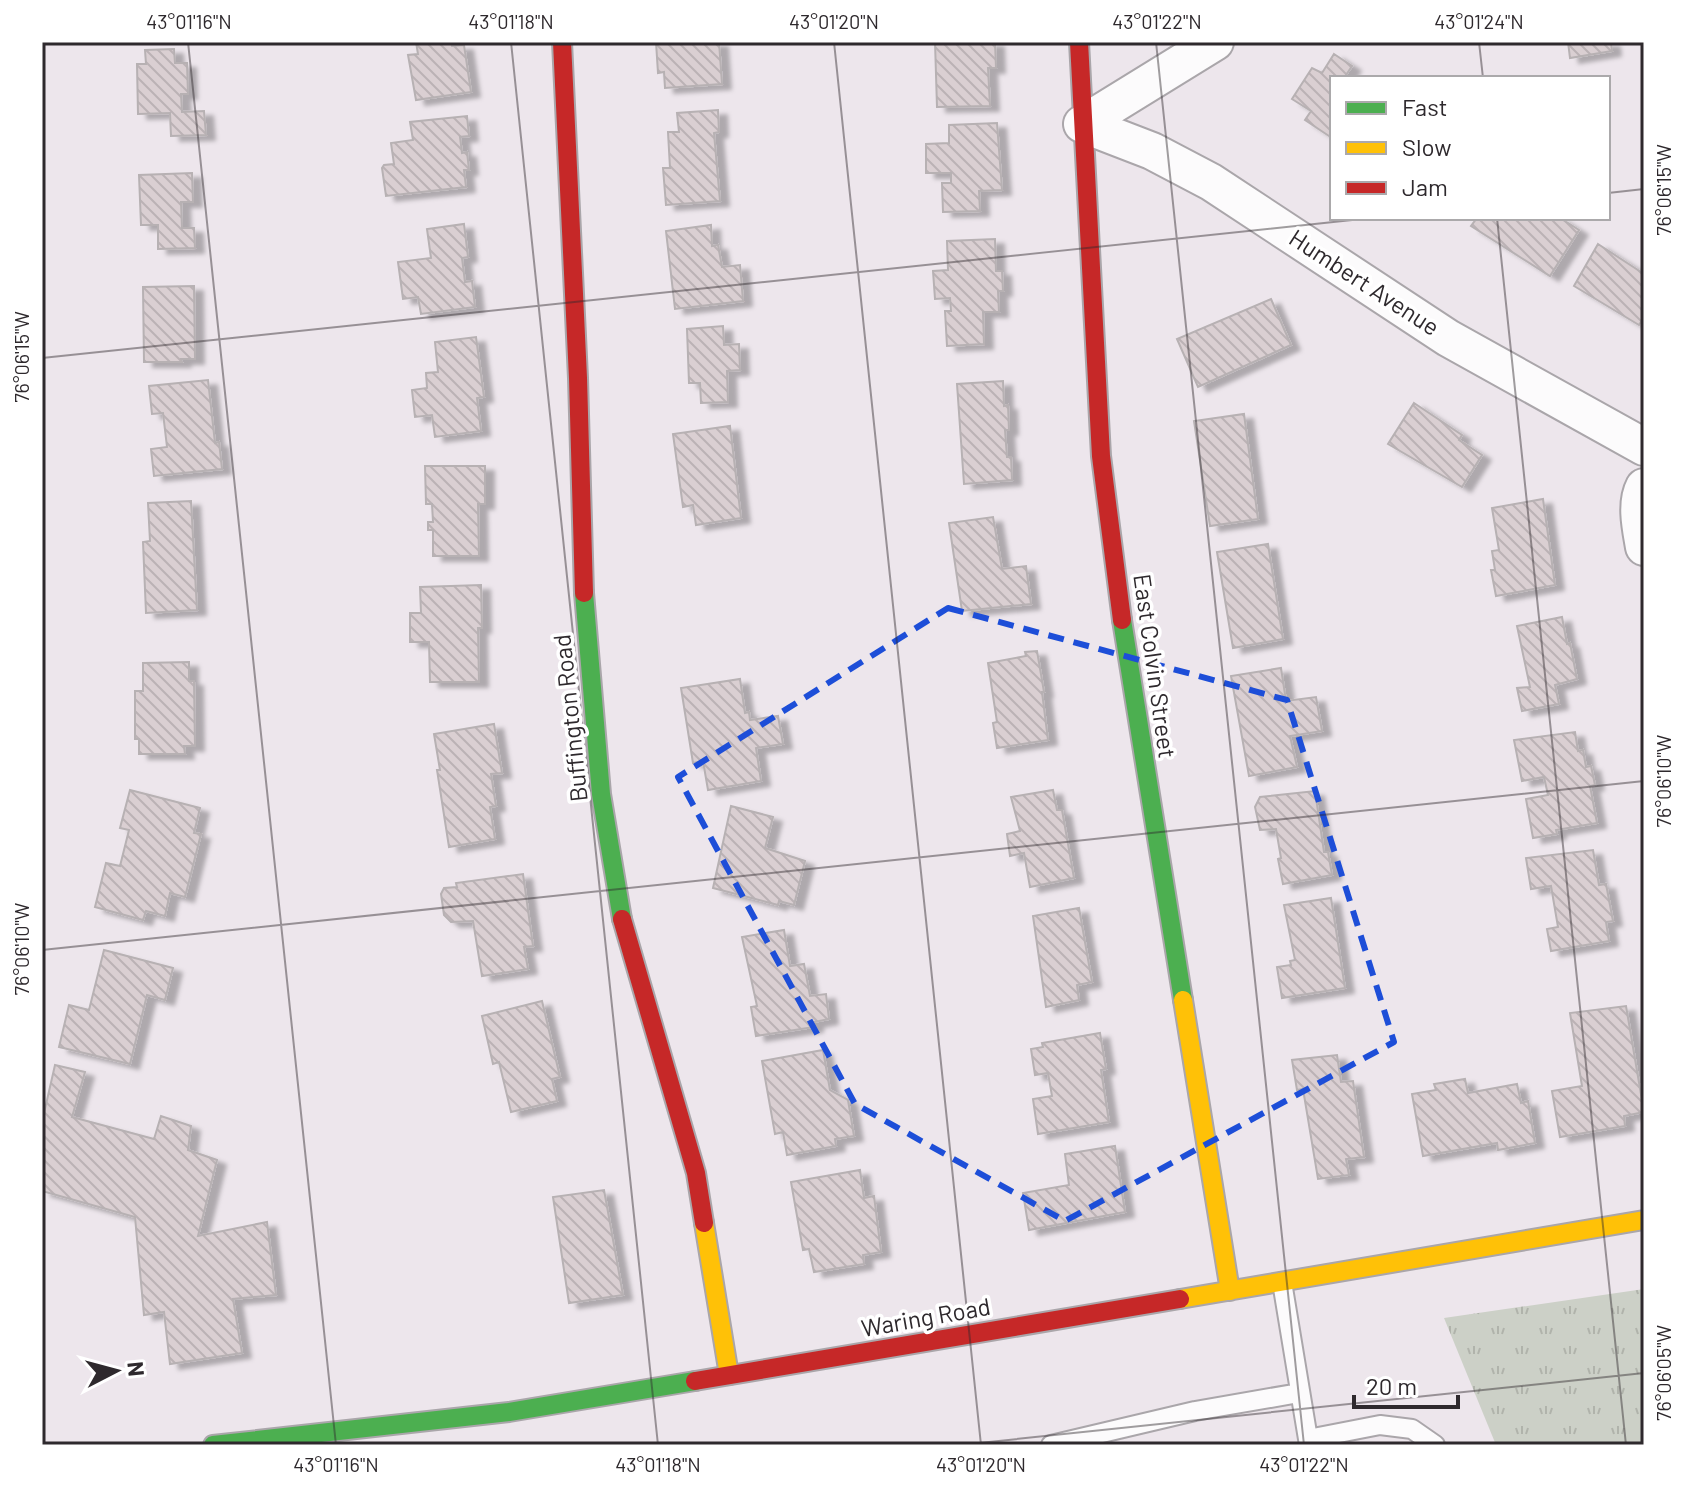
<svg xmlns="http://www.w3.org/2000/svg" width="1686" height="1487" viewBox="0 0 1686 1487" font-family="Barlow,sans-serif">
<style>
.grass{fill:url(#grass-tufts)}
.building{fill:url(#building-back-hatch);stroke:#b7b1b3;stroke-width:2;filter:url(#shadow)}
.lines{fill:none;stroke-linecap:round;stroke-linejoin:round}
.lane-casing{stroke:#aaa6aa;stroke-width:22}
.street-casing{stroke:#aaa6aa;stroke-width:40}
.fast-casing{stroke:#aaa6aa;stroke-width:22}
.slow-casing{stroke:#aaa6aa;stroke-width:22}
.jam-casing{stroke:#aaa6aa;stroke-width:22}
.lane{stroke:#fcfbfc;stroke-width:18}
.street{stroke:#fcfbfc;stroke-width:36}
.fast{stroke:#4caf50;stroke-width:18}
.slow{stroke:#ffc107;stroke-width:18}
.jam{stroke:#c62828;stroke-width:18}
.marked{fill:none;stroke:#1d4ed8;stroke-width:6;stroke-dasharray:16 10;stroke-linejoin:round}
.ticks{fill:none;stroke:#2e292d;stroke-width:2;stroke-opacity:0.45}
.labels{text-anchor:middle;stroke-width:7;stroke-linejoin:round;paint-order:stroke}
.street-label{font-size:24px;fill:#2e292d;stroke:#fff}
.neatline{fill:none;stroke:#2e292d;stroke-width:3}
.ticks-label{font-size:20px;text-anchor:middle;fill:#2e292d}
</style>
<defs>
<pattern id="grass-tufts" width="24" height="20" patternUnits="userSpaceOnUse" patternTransform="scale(2)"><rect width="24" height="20" fill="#ccd0c7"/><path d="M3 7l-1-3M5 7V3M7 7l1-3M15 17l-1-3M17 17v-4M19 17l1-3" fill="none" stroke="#b0b3ab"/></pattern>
<pattern id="building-back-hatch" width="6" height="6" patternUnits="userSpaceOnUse" patternTransform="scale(2)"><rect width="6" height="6" fill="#dacfd2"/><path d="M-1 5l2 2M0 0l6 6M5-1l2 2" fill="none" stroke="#bbb2b5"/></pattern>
<filter id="shadow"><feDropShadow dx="9" dy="5" stdDeviation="2" flood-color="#0004"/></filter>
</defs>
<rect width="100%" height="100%" fill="#ede6ec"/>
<!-- grass -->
<path class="grass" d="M1644 1289V1445H1496L1444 1318Z"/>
<!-- building -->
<path class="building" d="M416 42H451L452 46 464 45 471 92 416 100 408 55 418 54Z
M656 42H719L722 84 665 88 664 72 658 73Z
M935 42H995L996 68H988L990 106 937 107Z
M1568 42H1611L1612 51 1570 58Z
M174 49 175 63H187L188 94H181L182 112 204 111 206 135 171 136 170 113 138 114 137 64H146L145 50Z
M1334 54 1352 66 1344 78H1332V138L1305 120 1311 111 1292 99 1312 68 1322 73Z
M718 110 719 132 714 133 720 201 666 205 663 168H670L668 132H679L677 113Z
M467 116 469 136 460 137 462 153 467 152 469 170H464L466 187 386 196 382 168 384 165 394 164 391 143 413 140 410 122Z
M997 123 1002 190 979 191 980 211 943 212 942 183H951V173H926V144L949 143V125Z
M192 173 193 202H181L182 228H194L195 248 158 249V225H141L139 175Z
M1477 218H1560L1579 230 1550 276 1471 226Z
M464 224 468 257 462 258 465 282 472 281 475 307 421 314 418 297 403 299 398 262 431 258 427 229Z
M711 225 712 246 718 245 722 267 740 265 743 301 675 309 666 231Z
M995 239 996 271H1002L1003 291H998L999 312H983L984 344 947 346 945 311H951L950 298 935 299 933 271 948 270 947 241Z
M1598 244 1644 274V317L1639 325 1574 286Z
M194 286 195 359H181L182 362H144L143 287Z
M1271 299 1291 345 1198 387 1177 339Z
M723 326 724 345 739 344 740 370 727 371 728 402 701 403 700 383H689L687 329Z
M476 337 484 397 477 398 481 431 435 437 432 415 415 417 412 390 427 388 426 373 438 372 435 342Z
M208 380 215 443 219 442 222 469 154 476 151 449 167 447 163 413 152 414 149 386Z
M1003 381 1004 406 1008 405 1009 430H1005L1007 457H1011L1012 480 964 484 957 384Z
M1414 403 1462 435 1459 440 1482 455 1462 487 1388 444Z
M1244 414 1258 519 1210 526 1194 421Z
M730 426 741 518 696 525 693 505 683 507 673 434Z
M425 466H485V504H478L479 556H433V530H428V522H433L432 504H426Z
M1543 499 1555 585 1496 596 1491 570H1495L1492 551 1499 550 1492 508Z
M191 501 197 610 146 613 143 542 150 541 148 503Z
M993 517 1002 569 1026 566 1031 604 962 611 949 523Z
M1268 544 1283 639 1233 648 1217 552Z
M481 585 482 628H478L479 682H430L429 642H410V613H421L420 587Z
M1562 617 1567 644 1570 643 1577 679 1555 685 1559 704 1522 711 1517 688 1530 687 1517 626Z
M1037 651 1044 692H1042L1048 740 997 748 993 723 997 722 988 663 1026 656 1025 652Z
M189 662V681H194L195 746H184L185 754H139V739H135V691H143V663Z
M1281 668 1286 701 1316 697 1322 731 1290 736 1297 767 1249 776 1231 676Z
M740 679 745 713 749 712 750 720 778 716 783 744 756 748 761 781 708 790 703 761 693 763 681 688Z
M494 724 502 773 491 774 496 806 490 807 495 839 449 847 437 770H440L434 734Z
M1575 732 1578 751 1583 750 1586 767 1591 766 1595 785 1590 786 1597 823 1556 830 1557 834 1533 838 1526 799 1548 795 1544 777 1522 781 1514 740Z
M130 790 200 808 194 833 201 834 185 897 170 893 165 916 146 911 143 920 95 907 106 863 120 866 129 830 120 828Z
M1053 790 1057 810H1062L1074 878 1030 887 1024 853 1010 856 1007 834 1020 831 1011 797Z
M1315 791 1324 852H1328L1332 875 1283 884 1278 859 1281 858 1276 829 1260 830 1255 807 1260 797Z
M731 806 773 817 765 848 805 861 794 905 779 901 778 905 713 888Z
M1593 850 1599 885 1606 884 1613 921 1606 922 1609 941 1551 951 1547 929 1558 927 1551 886 1531 889 1526 858Z
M523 874 533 946 524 947 528 969 482 976 473 921 451 922 444 915 441 894 444 888 457 887 456 883Z
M1331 898 1345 988 1282 998 1277 967 1291 965 1290 961 1295 960 1284 905Z
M1079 908 1092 982 1077 985 1079 1000 1046 1007 1033 916Z
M784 930 790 966 804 964 810 996 826 994 829 1019 814 1022V1027L756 1036 751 1007 757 1006 742 937Z
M104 950 173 968 165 1000 147 995 130 1064 59 1047 69 1005 89 1010Z
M542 1001 560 1077 552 1079 557 1101 511 1112 499 1062 493 1064 482 1016Z
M1626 1006 1644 1112 1624 1116 1625 1126 1560 1137 1552 1091 1582 1086 1570 1013Z
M1100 1033 1106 1069 1101 1070 1109 1122 1038 1134 1033 1099 1052 1096 1048 1073 1035 1075 1031 1049 1043 1047 1042 1043Z
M823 1050 830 1090 848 1100 854 1136 835 1139 836 1146 787 1155 783 1132 775 1134 762 1061Z
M1337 1055 1341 1082 1353 1081 1364 1157 1346 1159 1349 1175 1318 1179 1303 1089 1297 1090 1292 1060Z
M55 1065 85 1072 72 1117 154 1139 161 1116 191 1126 188 1150 217 1160 198 1236 267 1222 276 1295 233 1299 242 1353 170 1364 164 1312 144 1315 135 1217 42 1191V1122Z
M1465 1079 1468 1093 1517 1084 1521 1103 1528 1101 1535 1143 1498 1150 1497 1143 1423 1156 1412 1094 1436 1090 1434 1084Z
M1115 1146 1125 1212 1029 1230 1023 1193 1069 1185 1065 1154Z
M860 1170 864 1198 874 1196 881 1252 863 1255 864 1264 814 1272 809 1249 803 1250 791 1182Z
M604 1190 623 1295 569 1303 553 1197Z"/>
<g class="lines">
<defs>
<path id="lane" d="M1282 1282 1309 1445
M1308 1439 1380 1425 1412 1429 1435 1445
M1051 1445 1195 1411 1299 1393"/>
<path id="street" d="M1082 124 1152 151 1211 182 1448 338 1644 447
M1082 124 1215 42
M1644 487C1635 504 1641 529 1644 547"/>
<path id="fast" d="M584 593 601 794 622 919
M1122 620 1183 1000
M213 1445 509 1412 695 1381"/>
<path id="slow" d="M1183 1000 1230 1291
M704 1223 729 1375
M1180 1299 1644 1220"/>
<path id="jam" d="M562 42 578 378 584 593
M1079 42 1101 456 1122 620
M622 919 696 1173 704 1223
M695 1381 1180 1299"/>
</defs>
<!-- lane casing -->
<use href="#lane" class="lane-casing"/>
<!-- street casing -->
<use href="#street" class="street-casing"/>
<!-- fast casing -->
<use href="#fast" class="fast-casing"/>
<!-- slow casing -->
<use href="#slow" class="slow-casing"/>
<!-- jam casing -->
<use href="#jam" class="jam-casing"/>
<!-- lane -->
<use href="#lane" class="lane"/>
<!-- street -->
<use href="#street" class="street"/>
<!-- fast -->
<use href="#fast" class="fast"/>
<!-- slow -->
<use href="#slow" class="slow"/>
<!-- jam -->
<use href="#jam" class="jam"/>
</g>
<!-- marked area -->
<path class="marked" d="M948 608 1287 700 1394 1042 1065 1221 855 1104 678 777Z"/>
<!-- ticks -->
<path class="ticks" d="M188 42 336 1445M511 42 658 1445M834 42 981 1445M1156 42 1304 1445M1479 42 1483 78M1608 193 1644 189M1497 218 1626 1445M42 358 1371 218M42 950 1644 781M960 1445 1644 1373"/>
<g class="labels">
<!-- street labels -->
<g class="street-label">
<text transform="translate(1364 283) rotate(33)" y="8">Humbert Avenue</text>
<text transform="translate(1154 666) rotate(82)" y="8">East Colvin Street</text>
<text transform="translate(571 718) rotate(-96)" y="8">Buffington Road</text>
<text transform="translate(926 1318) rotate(-10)" y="8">Waring Road</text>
</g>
</g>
<!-- border -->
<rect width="1686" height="1487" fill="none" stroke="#ffffff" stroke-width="88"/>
<!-- legend -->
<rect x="1330" y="76" width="280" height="144" fill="#ffffff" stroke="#aba9ab" stroke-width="2"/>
<rect x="1346" y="102" width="40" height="12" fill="#4caf50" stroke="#aba9ab" stroke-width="2"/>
<text x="1402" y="116" font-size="24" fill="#2e292d">Fast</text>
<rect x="1346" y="142" width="40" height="12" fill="#ffc107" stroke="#aba9ab" stroke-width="2"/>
<text x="1402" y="156" font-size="24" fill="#2e292d">Slow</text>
<rect x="1346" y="182" width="40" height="12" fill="#c62828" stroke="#aba9ab" stroke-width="2"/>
<text x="1402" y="196" font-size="24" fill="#2e292d">Jam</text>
<!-- north arrow -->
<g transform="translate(116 1371) rotate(84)" stroke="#ffffff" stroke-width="6" paint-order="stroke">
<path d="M0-6L14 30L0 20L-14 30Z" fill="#2e292d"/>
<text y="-12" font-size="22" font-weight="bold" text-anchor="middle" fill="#2e292d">N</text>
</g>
<!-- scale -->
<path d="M1354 1395v12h104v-12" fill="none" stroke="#2e292d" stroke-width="4"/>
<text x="1366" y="1395" font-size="24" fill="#2e292d" stroke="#ffffff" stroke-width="6" paint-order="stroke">20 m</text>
<rect x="44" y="44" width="1598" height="1399" class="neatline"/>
<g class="ticks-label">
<text x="189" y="29">43°01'16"N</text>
<text x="511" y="29">43°01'18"N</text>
<text x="834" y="29">43°01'20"N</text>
<text x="1157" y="29">43°01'22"N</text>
<text x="1479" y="29">43°01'24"N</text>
<text transform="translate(1664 190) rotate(-90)" y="7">76°06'15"W</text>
<text transform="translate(22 357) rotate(-90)" y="7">76°06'15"W</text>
<text transform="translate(1664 781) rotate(-90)" y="7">76°06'10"W</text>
<text transform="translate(22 949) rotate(-90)" y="7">76°06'10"W</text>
<text transform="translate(1664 1373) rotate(-90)" y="7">76°06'05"W</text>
<text x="336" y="1472">43°01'16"N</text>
<text x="658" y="1472">43°01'18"N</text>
<text x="981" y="1472">43°01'20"N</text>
<text x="1304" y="1472">43°01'22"N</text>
</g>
</svg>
